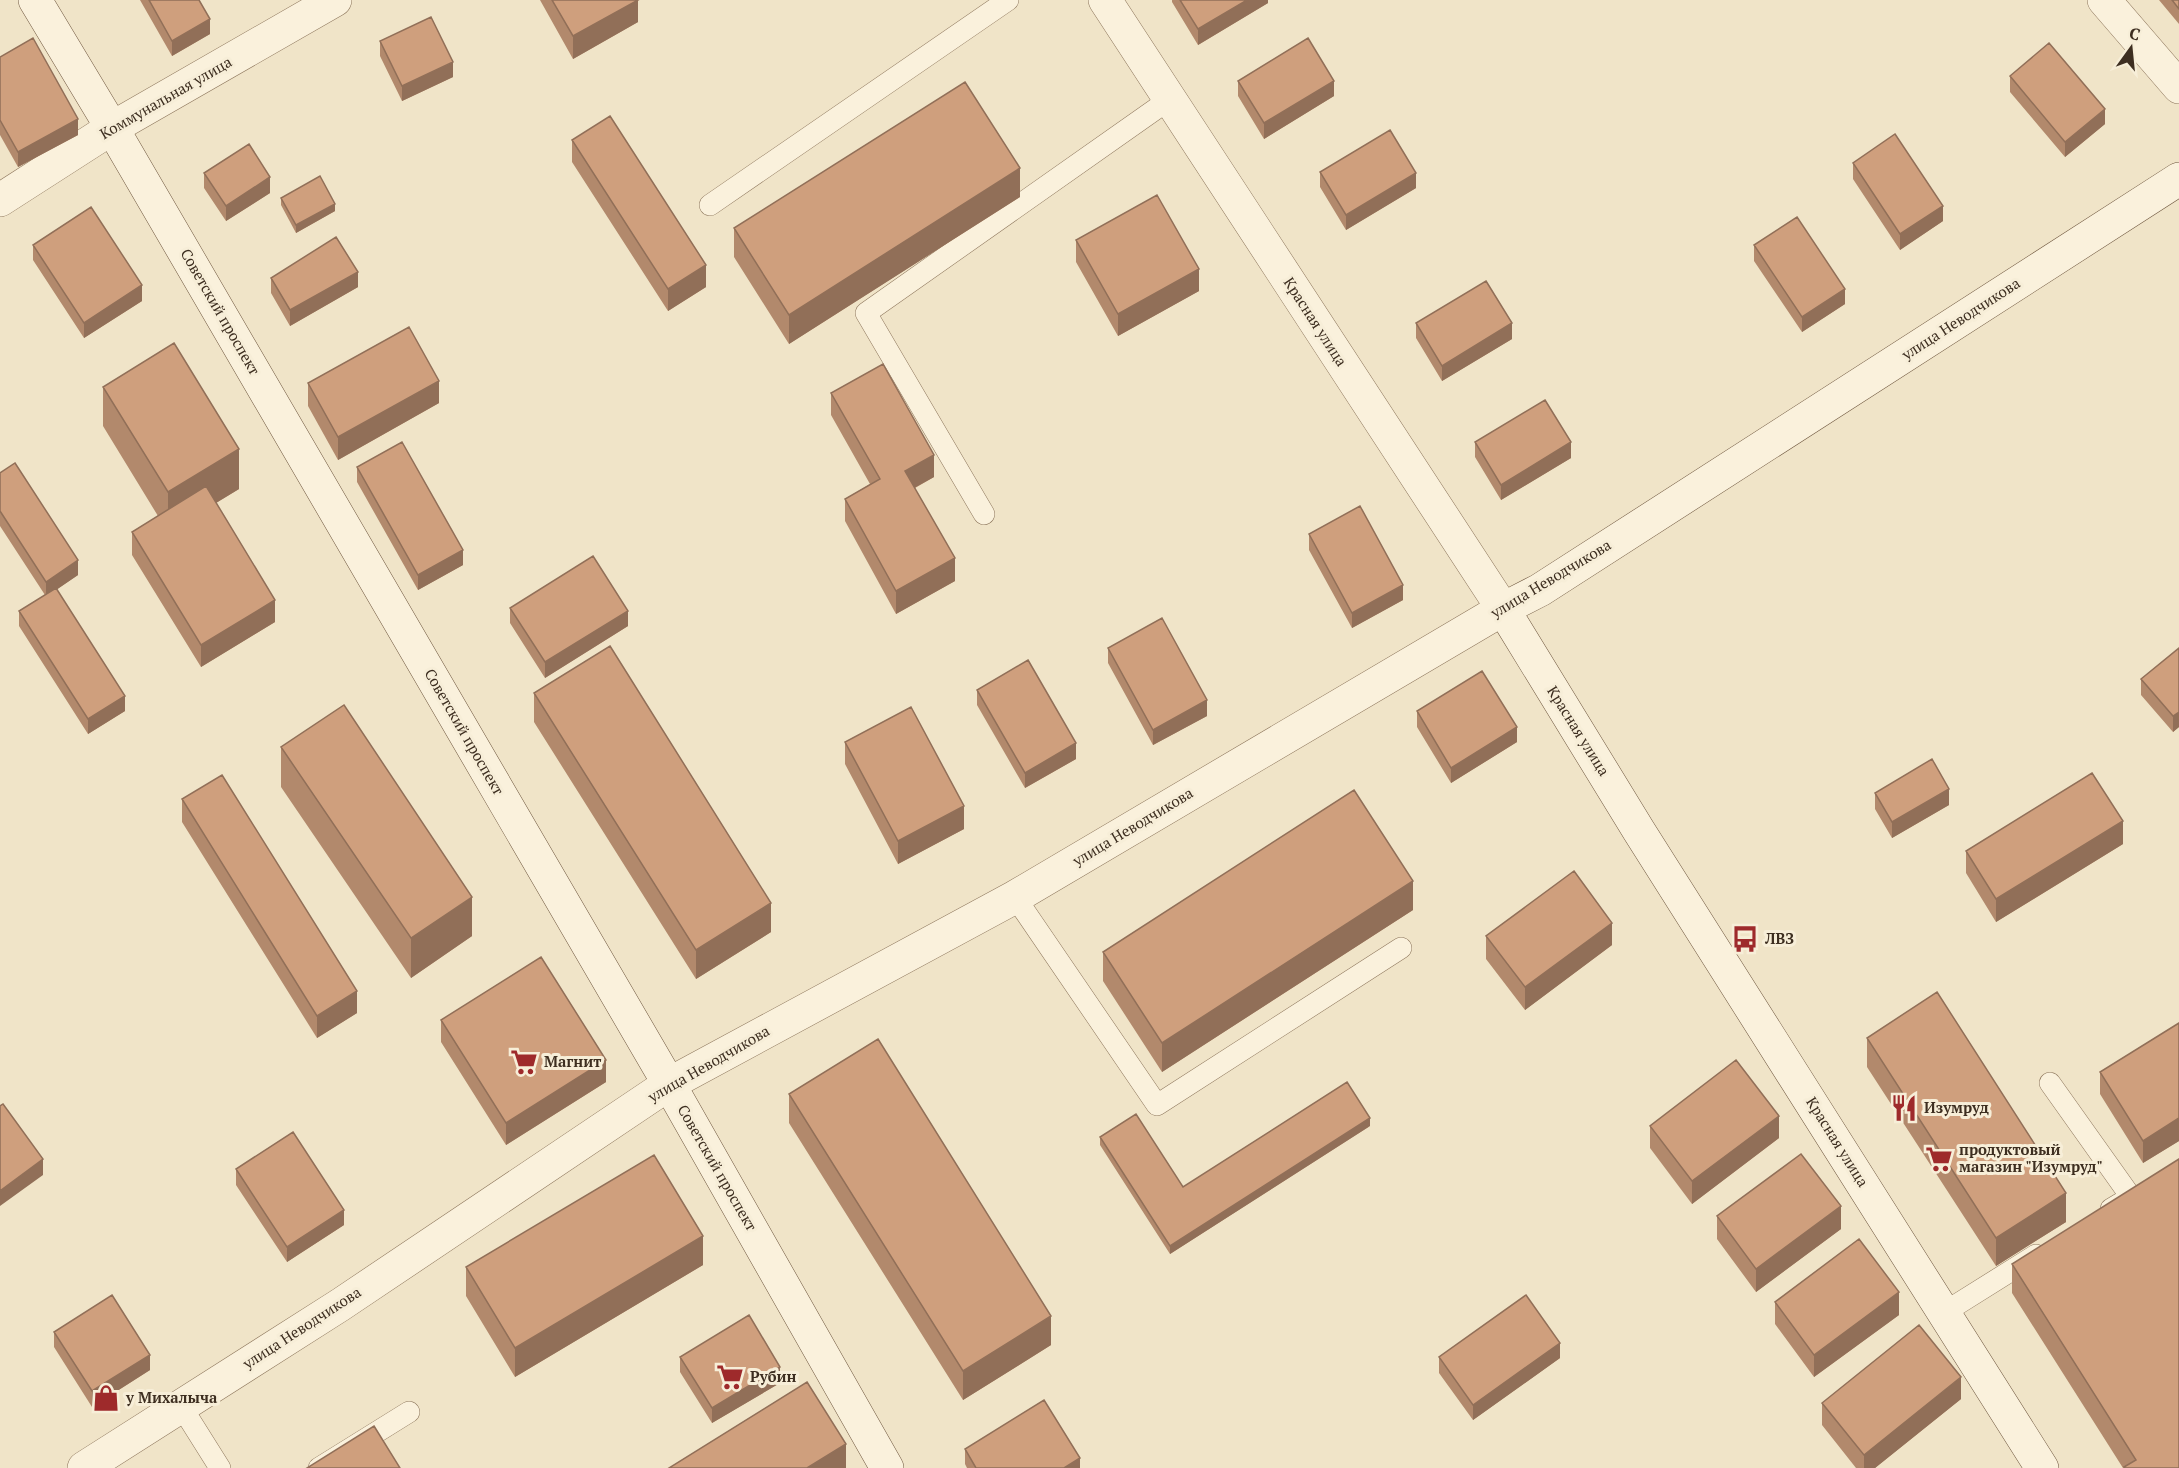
<svg xmlns="http://www.w3.org/2000/svg" width="2179" height="1468" viewBox="0 0 2179 1468" font-family="'PT Serif',serif">
<style>
.lines{fill:none;stroke-linecap:round;stroke-linejoin:round}
.lane-casing{stroke:#8d765c;stroke-width:22}
.street-casing{stroke:#8d765c;stroke-width:34}
.secondary-casing{stroke:#6f573f;stroke-width:34}
.lane{stroke:#faf1dc;stroke-width:21}
.street{stroke:#faf1dc;stroke-width:33}
.secondary{stroke:#faf1dc;stroke-width:33}
.wall{fill:#b2896c}
.shaded-wall{fill:#916f58}
.building{fill:#cf9f7d;stroke:#916f58;stroke-width:1.5}
.labels{text-anchor:middle;stroke-width:6;stroke-linejoin:round;paint-order:stroke}
.street-label{font-size:15px;fill:#3d2e20;stroke:#f7eed8}
.poi-label{font-size:15px;font-weight:bold;fill:#3d2e20;stroke:#f7eed8;text-anchor:start}
</style>
<rect width="100%" height="100%" fill="#f0e4c8"/>
<g class="lines">
<defs>
<path id="lane" d="M710 205 1008 0
M984 514 866 313 1170 99
M1015 897 1157 1105 1401 948
M2050 1083 2131 1197 2111 1209
M1945 1312 2036 1255
M181 1406 220 1468
M319 1468 409 1412"/>
<path id="street" d="M2104 0 2179 87
M0 200 112 128 335 0
M84 1468 340 1305 669 1084 1015 897 1503 609 1105 0"/>
<path id="secondary" d="M35 0 112 128 669 1084 887 1468
M2042 1468 1639 831 1503 609 1540 590 2179 179"/>
</defs>
<!-- lane casing -->
<use href="#lane" class="lane-casing"/>
<!-- street casing -->
<use href="#street" class="street-casing"/>
<!-- secondary casing -->
<use href="#secondary" class="secondary-casing"/>
<!-- lane -->
<use href="#lane" class="lane"/>
<!-- street -->
<use href="#street" class="street"/>
<!-- secondary -->
<use href="#secondary" class="secondary"/>
</g>
<!-- wall -->
<path class="wall" d="M140 0H199L210 34 172 56Z
M540 0H638V22L573 59Z
M1172 0H1268V3L1198 45 1172 2Z
M2159 0H2179V24Z
M380 41 453 77 402 101 380 56Z
M0 57 78 135 18 167 0 135Z
M2010 76 2105 124 2065 157 2010 92Z
M1238 81 1334 96 1264 139 1238 96Z
M572 140 706 287 668 311 572 162Z
M1853 163 1943 221 1900 250 1853 179Z
M1320 172 1416 188 1346 230 1320 187Z
M204 173 270 193 226 221 204 188Z
M1020 197 789 344 734 257V228Z
M281 198 335 211 296 233 281 205Z
M1076 240 1199 291 1118 336 1076 262Z
M33 245 142 301 84 338 33 260Z
M1754 245 1845 304 1802 332 1754 261Z
M271 278 358 287 290 326 271 293Z
M1416 323 1512 339 1442 381 1416 338Z
M308 383 439 403 338 460 308 406Z
M103 387 239 489 216 503 275 622 201 667 132 555V532L158 516 103 426Z
M831 393 934 477 915 488 955 581 896 614 845 521V499L870 484 831 415Z
M1475 442 1571 458 1501 500 1475 457Z
M357 467 463 565 418 590 357 482Z
M0 473 78 575 57 589 125 711 88 734 19 626V611L45 595 0 526Z
M1309 534 1403 600 1352 628 1309 550Z
M510 608 628 626 545 678 510 623Z
M1108 648 1207 716 1153 745 1108 663Z
M2179 648V727L2173 732 2141 695V679Z
M977 690 1076 759 1025 788 977 705Z
M534 693 771 932 696 979 534 722Z
M1417 711 1517 742 1451 783 1417 727Z
M845 742 964 829 898 864 845 764Z
M281 747 472 936 411 978 281 787Z
M1875 793 1949 805 1892 838 1875 809Z
M182 799 357 1013 317 1038 182 822Z
M2123 844 1996 922 1966 873V851Z
M1413 910 1162 1072 1103 981V952Z
M1486 936 1612 945 1525 1010 1486 959Z
M441 1020 606 1082 506 1145 441 1042Z
M2179 1023V1141L2143 1163 2100 1094V1072Z
M1867 1038 2066 1222 1996 1266 1867 1067Z
M789 1094 1051 1345 963 1400 789 1123Z
M1370 1126 1170 1254 1100 1145V1137L1183 1187Z
M1650 1126 1779 1138 1692 1204 1650 1148Z
M236 1169 344 1225 287 1262 236 1185Z
M1717 1216 1841 1229 1756 1292 1717 1239Z
M2012 1264 2179 1468H2123L2012 1293Z
M703 1265 515 1377 466 1296V1267Z
M1775 1302 1899 1315 1814 1377 1775 1324Z
M54 1332 150 1370 92 1407 54 1347Z
M680 1357 780 1383 712 1423 680 1372Z
M1439 1357 1560 1358 1473 1420 1439 1373Z
M1961 1399 1875 1468H1856L1822 1425V1403Z
M965 1449 1080 1468H967L965 1464Z"/>
<!-- shaded-wall -->
<path class="shaded-wall" d="M638 0V22L573 59V36Z
M1247 0H1268V3L1198 45V29Z
M210 19V34L172 56V41Z
M453 62V77L402 101V86Z
M1334 81V96L1264 139V123Z
M2105 109V124L2065 157V142Z
M78 119V135L18 167V152Z
M1020 168V197L789 344V315Z
M1416 173V188L1346 230V215Z
M270 177V193L226 221V206Z
M335 204V211L296 233V225Z
M1943 206V221L1900 250V234Z
M706 265V287L668 311V289Z
M1199 269V291L1118 336V314Z
M358 272V287L290 326V310Z
M142 285V301L84 338V323Z
M1845 289V304L1802 332V317Z
M1512 323V339L1442 381V366Z
M439 381V403L338 460V437Z
M1571 442V458L1501 500V485Z
M239 449V489L168 532V492Z
M934 455V477L905 493V471Z
M463 550V565L418 590V575Z
M955 558V581L896 614V591Z
M78 560V575L46 597V582Z
M1403 585V600L1352 628V613Z
M275 600V622L201 667V645Z
M628 611V626L545 678V662Z
M125 696V711L88 734V719Z
M1207 700V716L1153 745V730Z
M2179 712V727L2173 732V716Z
M1517 727V742L1451 783V768Z
M1076 743V759L1025 788V773Z
M1949 789V805L1892 838V822Z
M964 806V829L898 864V841Z
M2123 821V844L1996 922V899Z
M1413 881V910L1162 1072V1043Z
M472 897V936L411 978V938Z
M771 903V932L696 979V950Z
M1612 923V945L1525 1010V987Z
M357 991V1013L317 1038V1016Z
M606 1060V1082L506 1145V1123Z
M1779 1116V1138L1692 1204V1181Z
M1370 1118V1126L1170 1254V1246Z
M2179 1118V1141L2143 1163V1141Z
M43 1159V1175L0 1206V1191Z
M2066 1193V1222L1996 1266V1238Z
M1841 1206V1229L1756 1292V1269Z
M344 1210V1225L287 1262V1247Z
M703 1236V1265L515 1377V1348Z
M1899 1292V1315L1814 1377V1355Z
M1051 1316V1345L963 1400V1371Z
M1560 1343V1358L1473 1420V1405Z
M150 1355V1370L92 1407V1391Z
M780 1367V1383L712 1423V1408Z
M1961 1377V1399L1875 1468H1864V1455Z
M846 1444V1468H807Z
M1080 1458V1468H1064Z"/>
<!-- building -->
<path class="building" d="M149 0H199L210 19 172 41Z
M552 0H638L573 36Z
M1180 0H1247L1198 29Z
M2172 0H2179V9Z
M431 17 453 62 402 86 380 41Z
M33 38 78 119 18 152 0 120V57Z
M1308 38 1334 81 1264 123 1238 81Z
M2049 43 2105 109 2065 142 2010 76Z
M965 82 1020 168 789 315 734 228Z
M610 116 706 265 668 289 572 140Z
M1390 130 1416 173 1346 215 1320 172Z
M1895 134 1943 206 1900 234 1853 163Z
M249 144 270 177 226 206 204 173Z
M320 176 335 204 296 225 281 198Z
M1157 195 1199 269 1118 314 1076 240Z
M91 207 142 285 84 323 33 245Z
M1797 217 1845 289 1802 317 1754 245Z
M336 237 358 272 290 310 271 278Z
M1486 281 1512 323 1442 366 1416 323Z
M409 327 439 381 338 437 308 383Z
M174 343 239 449 168 492 103 387Z
M883 364 934 455 905 471 955 558 896 591 845 499 880 479 831 393Z
M1545 400 1571 442 1501 485 1475 442Z
M402 442 463 550 418 575 357 467Z
M15 463 78 560 46 582 0 511V473Z
M206 486 275 600 201 645 132 532Z
M1360 506 1403 585 1352 613 1309 534Z
M593 556 628 611 545 662 510 608Z
M56 588 125 696 88 719 19 611Z
M1162 618 1207 700 1153 730 1108 648Z
M610 646 771 903 696 950 534 693Z
M2179 648V712L2173 716 2141 679Z
M1028 660 1076 743 1025 773 977 690Z
M1482 671 1517 727 1451 768 1417 711Z
M344 705 472 897 411 938 281 747Z
M911 707 964 806 898 841 845 742Z
M1932 759 1949 789 1892 822 1875 793Z
M2092 773 2123 821 1996 899 1966 851Z
M222 775 357 991 317 1016 182 799Z
M1354 790 1413 881 1162 1043 1103 952Z
M1574 871 1612 923 1525 987 1486 936Z
M541 957 606 1060 506 1123 441 1020Z
M1937 992 2066 1193 1996 1238 1867 1038Z
M2179 1023V1118L2143 1141 2100 1072Z
M878 1039 1051 1316 963 1371 789 1094Z
M1736 1060 1779 1116 1692 1181 1650 1126Z
M1347 1082 1370 1118 1170 1246 1100 1137 1136 1114 1183 1187Z
M3 1104 43 1159 0 1191V1106Z
M293 1132 344 1210 287 1247 236 1169Z
M1801 1154 1841 1206 1756 1269 1717 1216Z
M654 1155 703 1236 515 1348 466 1267Z
M2179 1159V1468H2125L2124 1467 2136 1460 2012 1264Z
M1859 1239 1899 1292 1814 1355 1775 1302Z
M112 1295 150 1355 92 1391 54 1332Z
M1526 1295 1560 1343 1473 1405 1439 1357Z
M749 1315 780 1367 712 1408 680 1357Z
M1919 1325 1961 1377 1864 1455 1822 1403Z
M807 1382 846 1444 807 1468H669Z
M1044 1400 1080 1458 1064 1468H976L965 1449Z
M374 1426 400 1468H307Z"/>
<!-- icons -->
<defs>
<symbol id="bus-bare" viewBox="-9 -9 18 18"><path d="M-5-6H5V4H4V6H2V4H-2V6H-4V4H-5ZM-3.5-4V0h7V-4ZM-3.5 1.2v1.5H-2V1.2ZM2 1.2v1.5H3.5V1.2Z" fill="#9e2a2b" stroke="#f7eed8" stroke-width="2.5" paint-order="stroke"/></symbol>
<symbol id="supermarket-bare" viewBox="-9 -9 18 18"><path d="M-6-5.5h2.5l.6 2H6L4.5 2H-2.5L-4.4-4H-6ZM-1.5 3.2a1.3 1.3 0 1 0 .1 0ZM3 3.2a1.3 1.3 0 1 0 .1 0Z" fill="#9e2a2b" stroke="#f7eed8" stroke-width="2.5" paint-order="stroke"/></symbol>
<symbol id="restaurant-bare" viewBox="-9 -9 18 18"><path d="M-5-6h1v4h1v-4h1v4h1v-4h1v5L-1.5 .5V6h-2V.5L-5-1ZM5-6V6H3V1.5H1.5Q1.5-4 5-6Z" fill="#9e2a2b" stroke="#f7eed8" stroke-width="2.5" paint-order="stroke"/></symbol>
<symbol id="shop-bare" viewBox="-9 -9 18 18"><path d="M-5-2.5h2.3a2.7 3.5 0 0 1 5.4 0H5L5.5 6h-11ZM-1.5-2.5h3a1.5 2.3 0 0 0-3 0Z" fill="#9e2a2b" stroke="#f7eed8" stroke-width="2.5" paint-order="stroke"/></symbol>
</defs>
<g fill-rule="evenodd">
<use href="#bus-bare" x="1726" y="920" width="38" height="38"/>
<use href="#supermarket-bare" x="505" y="1043" width="38" height="38"/>
<use href="#restaurant-bare" x="1885" y="1089" width="38" height="38"/>
<use href="#supermarket-bare" x="1920" y="1140" width="38" height="38"/>
<use href="#supermarket-bare" x="711" y="1358" width="38" height="38"/>
<use href="#shop-bare" x="87" y="1379" width="38" height="38"/>
</g>
<g class="labels">
<!-- street labels -->
<g class="street-label">
<text transform="translate(166 98) rotate(-30)" y="5">Коммунальная улица</text>
<text transform="translate(220 312) rotate(60)" y="5">Советский проспект</text>
<text transform="translate(1961 319) rotate(-33)" y="5">улица Неводчикова</text>
<text transform="translate(1315 322) rotate(57)" y="5">Красная улица</text>
<text transform="translate(1551 579) rotate(-31)" y="5">улица Неводчикова</text>
<text transform="translate(1578 731) rotate(58)" y="5">Красная улица</text>
<text transform="translate(464 732) rotate(60)" y="5">Советский проспект</text>
<text transform="translate(1133 827) rotate(-31)" y="5">улица Неводчикова</text>
<text transform="translate(709 1064) rotate(-30)" y="5">улица Неводчикова</text>
<text transform="translate(1837 1142) rotate(58)" y="5">Красная улица</text>
<text transform="translate(717 1168) rotate(60)" y="5">Советский проспект</text>
<text transform="translate(302 1328) rotate(-33)" y="5">улица Неводчикова</text>
</g>
<!-- poi labels -->
<g class="poi-label">
<text x="1765" y="944">ЛВЗ</text>
<text x="544" y="1067">Магнит</text>
<text x="1924" y="1113">Изумруд</text>
<text x="1959" y="1155">продуктовый<tspan x="1959" dy="17">магазин "Изумруд"</tspan></text>
<text x="750" y="1382">Рубин</text>
<text x="126" y="1403">у Михалыча</text>
</g>
</g>
<!-- north arrow -->
<g transform="translate(2131 48) rotate(15)" stroke="#f7eed8" stroke-width="4.5" paint-order="stroke">
<path d="M0-4.5L10 22L0 15L-10 22Z" fill="#3d2e20"/>
<text y="-9" font-size="16" font-weight="bold" text-anchor="middle" fill="#3d2e20">С</text>
</g>
</svg>
